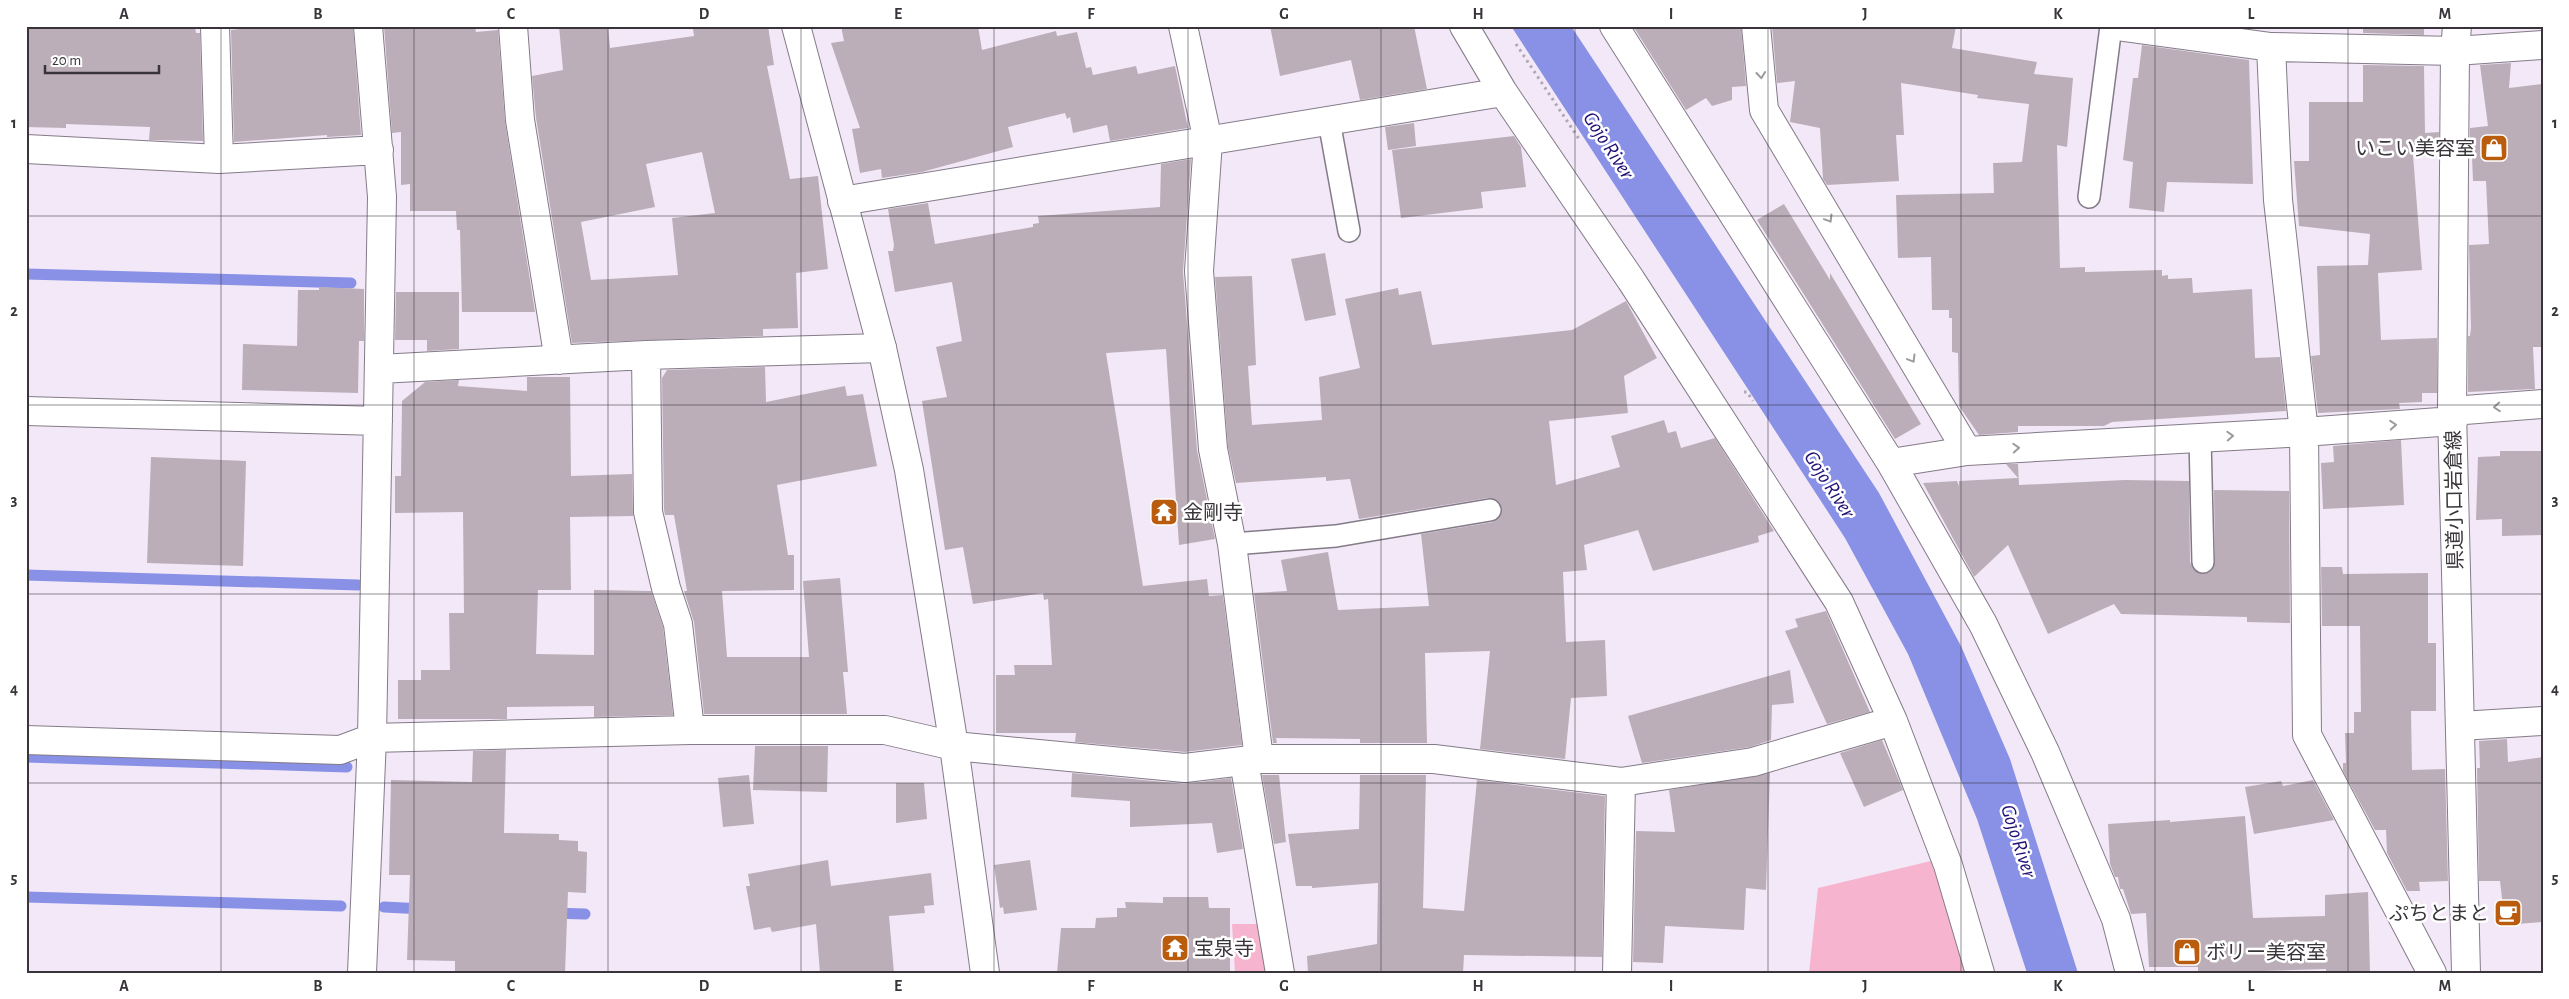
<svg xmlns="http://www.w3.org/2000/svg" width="2569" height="999" viewBox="0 0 2569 999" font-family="'Alegreya Sans','Noto Sans JP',sans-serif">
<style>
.green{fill:#f7b4ce}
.water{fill:#8891e5}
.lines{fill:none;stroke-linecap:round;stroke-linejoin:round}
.stream{stroke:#8891e5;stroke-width:11}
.building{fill:#bcaeb8;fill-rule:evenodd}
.service-casing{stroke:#847b88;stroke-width:24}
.minor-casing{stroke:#847b88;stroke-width:30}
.tertiary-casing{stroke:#847b88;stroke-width:30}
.secondary-casing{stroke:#847b88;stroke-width:30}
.path{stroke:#afa7b3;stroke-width:3;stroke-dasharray:2.5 4;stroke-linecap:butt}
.service{stroke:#fff;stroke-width:21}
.minor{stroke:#fff;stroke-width:28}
.tertiary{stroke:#fff;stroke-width:28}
.secondary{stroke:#fff;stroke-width:28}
.oneway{stroke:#9c9a9c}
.grid{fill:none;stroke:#38343a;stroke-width:1;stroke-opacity:0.55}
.labels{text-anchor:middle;stroke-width:5;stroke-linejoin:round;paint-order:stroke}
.poi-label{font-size:20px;fill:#38343a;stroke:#fff;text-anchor:start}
.street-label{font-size:20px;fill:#38343a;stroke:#fff}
.water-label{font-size:21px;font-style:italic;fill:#211174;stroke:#fff}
.neatline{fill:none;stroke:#38343a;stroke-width:2}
.grid-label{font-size:16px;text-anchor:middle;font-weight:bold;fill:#38343a}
</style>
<rect width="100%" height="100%" fill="#f2e8f7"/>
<!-- green -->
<path class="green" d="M1931 861 1967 973H1809L1818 888Z
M1232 924H1261L1268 973H1235Z"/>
<!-- water -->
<path class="water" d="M1511 26H1571L1879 493 1961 646 2010 759 2078 973H2027L1977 819 1908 654 1845 538Z"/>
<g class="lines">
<!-- stream -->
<path class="stream" d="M26 274 351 283
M26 575 358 585
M26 757 347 767
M26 897 341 906
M384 907 423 909
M551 913 585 914"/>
</g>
<!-- building -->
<path class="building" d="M26 26H195L196 33H200L203 141 149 140 150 127 66 124V128L26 127Z
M269 26H353L361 135 327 137V135L234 142 231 30Z
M384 26H475L476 32 498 30 505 122 535 312H462L460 230H457L456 211H410V184L401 185V132L392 133Z
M559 26H608L610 48 694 36 693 29 710 26H768L774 65 767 66 790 179 818 176 828 269 796 273 798 328 763 329V336L572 343 536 118 532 76 563 70ZM702 152 715 213 672 218 678 275 591 280 581 222 655 207 646 164Z
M841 26H978L982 50 1056 31 1057 36 1077 32 1086 68 1091 67 1093 75 1136 66 1138 74 1175 66 1188 128 1110 141 1107 125 1073 133 1070 117 1067 119 1065 113 1008 127 1013 147 922 172 882 178 881 169 860 173 852 129 860 128 831 43 844 41Z
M1270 26H1414L1427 89 1360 100 1351 60 1280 76Z
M1633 26H1741L1746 86 1732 87V100L1712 106 1706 98 1686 110Z
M1772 26H1956L1952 48 2037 62 2034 74 2073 78 2067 147 2057 145 2060 268 2085 267V272L2162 270V276L2168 275V279L2192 278 2193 293 2252 289 2255 358 2280 357 2286 411 2112 422 2104 426H2018V432L1979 435 1959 406 1958 353 1952 352V318H1949V310H1932L1931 257 1898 258 1896 195 1994 193 1993 163 2022 162 2029 104 1977 98 1978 95 1901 83 1904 135H1896L1899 181 1827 185 1823 179 1820 128 1790 122 1795 81 1777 83Z
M2363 26H2424V35L2363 33Z
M2142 45 2249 60 2253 184 2167 182 2164 212 2129 208 2133 162 2123 160 2133 78H2138Z
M2511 63 2509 88 2543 84V347H2533L2535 389 2468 392V336H2470L2471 328 2469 245 2489 244 2486 181H2473L2472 157H2470V128L2488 126 2480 65Z
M2363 65 2424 66 2425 133 2439 132 2438 156 2413 155 2422 270 2378 273 2381 340 2437 338V393H2422V402L2399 403 2400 409 2318 413 2311 356 2320 355 2317 266 2368 265 2370 234 2299 226 2294 161H2309V102H2363Z
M1414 123 1416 146 1388 150 1385 127Z
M1514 136 1521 147 1526 187 1481 192 1483 208 1401 218 1392 150Z
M1191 159 1183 272 1197 450 1215 539 1179 545 1166 349 1106 353 1143 586 1207 579 1209 596 1223 595 1242 745 1185 752 1075 742 1076 733H996V675H1015L1014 665H1052L1048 599 1044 600 1043 593 973 604 963 547 945 550 922 401 947 397 936 347 962 341 952 282 895 292 888 251H893L894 245 888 209 928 203 935 244 1033 227V224L1039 223 1038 216 1160 207 1161 164Z
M1784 204 1830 280V273L1921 424 1895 439 1757 220Z
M1325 253 1336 315 1305 321 1291 259Z
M1252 276 1256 365 1248 366 1252 425 1322 420 1319 377 1360 368 1345 299 1398 288 1399 295 1421 291 1432 345 1572 330 1626 301 1657 358 1624 376 1628 413 1549 421 1556 485 1620 467 1611 436 1664 420 1668 433 1676 431 1681 448 1715 438 1774 531 1758 536 1759 542 1653 571 1638 530 1584 545 1587 570 1563 572 1566 642 1605 640 1607 696 1571 698 1565 759 1480 749 1490 651 1425 653 1427 743H1360V739L1276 738 1277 743H1273L1254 593 1287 591 1281 560 1328 552 1338 610 1429 606 1421 534 1493 522 1498 519 1502 508 1499 502 1488 498 1359 519 1350 479 1326 481V477L1236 483 1228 447 1215 277Z
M319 287 364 289V341H359L358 393 242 390 243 344 297 346 298 290H319Z
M396 292H459V349L427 351V340H395Z
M765 367 766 402 845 386 847 396 863 394 877 466 777 485 788 555H794V590L722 591 727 657H809L803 581 840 578 848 672H843L847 714H704L694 622 684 591H687L674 515H665L664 510 662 378 667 370Z
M527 377H570L571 476 632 474 633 516 570 517 571 590H538L536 654 594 655V590L651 591 663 627 673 715 594 717V706L507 707V719H398V680H421V670H450L449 613H464L463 512 395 513V476H401L402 401 425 382 459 380 458 386 527 391Z
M2401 440 2404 505 2323 509 2321 463 2334 462 2333 446Z
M2500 451H2543V535L2502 536V519L2476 520 2478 457 2500 456Z
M151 457 246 461 243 566 147 563Z
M2006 464H2018L2019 485 2125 480 2189 481 2190 562 2193 569 2203 574 2210 572 2215 562 2214 490 2289 491 2290 623 2247 622V617L2121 614 2114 604 2048 634 2008 545 1974 577 1923 483 1957 481 1959 486V481L2018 478Z
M2321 567H2342L2343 574 2428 573V643H2436V711H2411L2412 770 2445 769 2448 881 2419 882 2420 891H2407L2387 853 2386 830H2375L2343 771V763H2346L2345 733H2354V712H2361L2360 626H2322Z
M1826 611 1870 712 1827 724 1785 631 1798 627 1795 619Z
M1790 670 1794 703 1772 705 1771 740 1750 747 1642 763 1628 716Z
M2507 739 2508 762 2543 757V922L2505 925 2500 881H2479L2477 768H2480L2479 741Z
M1882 740 1903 790 1864 807 1840 753Z
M755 746H828L827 792 753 790Z
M506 750 504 833 559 834V840L578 841V851L587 852 586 893 568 892 565 973H455V961L407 960 410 875H389L391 780 472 782 473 751Z
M1072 773 1184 784 1231 778 1243 849 1217 853 1212 823 1130 827V801L1071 797Z
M1770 773 1766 890 1746 888 1744 930 1665 926 1663 963 1633 962 1636 831 1675 832 1669 790Z
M749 775 754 824 723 827 718 778Z
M1262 775H1279L1286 842 1274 844Z
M1360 775H1426L1423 908 1464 911 1477 780 1605 796 1602 957 1464 955 1463 973H1308L1307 956 1377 944 1378 883 1312 888V886H1296L1288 834 1359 829Z
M2313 780 2334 820 2254 834 2245 787 2281 781 2283 786Z
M896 783H924L927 819 896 823Z
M2245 816 2253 918 2325 916V895L2368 892 2370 973H2326V969L2198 973V967H2149L2146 913 2131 914 2123 889H2120L2118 877H2115L2110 864 2108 824 2170 820V822Z
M828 860 831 886 931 873 934 905 924 906 925 913 889 916 894 973H820L816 924 772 932 770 927 754 930 746 886H750L748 874Z
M1030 860 1037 910 1004 914 1003 907 1000 908 994 865Z
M1163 897H1208L1209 908H1230V973H1057L1061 928H1095L1096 918 1117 917V908H1126L1125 902 1163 903Z"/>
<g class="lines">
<defs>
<path id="service" d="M1329 121 1349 231
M2089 197 2111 26
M2200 438 2203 562
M1232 544 1336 536 1490 510"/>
<path id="minor" d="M215 26 219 159
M513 26 520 120 559 360
M1183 26 1208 141 1199 271 1213 449 1232 544 1259 759
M1464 26 1503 92 1631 280 1839 602 1893 721 1948 865 1980 973
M1614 26 1891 463
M1756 26 1764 110 1967 451
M2116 26 2271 47 2455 51 2543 45
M2271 47 2278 200 2304 432 2307 735 2432 973
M26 149 219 159 379 150
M842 201 1503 92
M646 355 648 512 666 588 678 624 690 730
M379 369 646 355 882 348
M26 411 378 421
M2452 411 2543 404
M2460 726 2543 721
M26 740 340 750 372 738 690 730H885L954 746 1185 768 1259 759H1434L1621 782 1617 973
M1244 761 1280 973
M1621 782 1753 762 1893 721
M362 973 372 738 382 197 368 26
M2130 973 2116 919 2045 752 1983 624 1891 463 1967 451 2304 432 2453 421"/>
<path id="tertiary" d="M796 26 882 348 909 470 954 746 985 973"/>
<path id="secondary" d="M2457 26 2455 51 2452 411 2466 973"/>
</defs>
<!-- service casing -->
<use href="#service" class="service-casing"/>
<!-- minor casing -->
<use href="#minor" class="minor-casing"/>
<!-- tertiary casing -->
<use href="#tertiary" class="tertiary-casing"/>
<!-- secondary casing -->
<use href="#secondary" class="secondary-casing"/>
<!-- path -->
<path class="path" d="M1516 44 1579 139
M1744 392H1747L1753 401"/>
<!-- service -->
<use href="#service" class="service"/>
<!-- minor -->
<use href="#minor" class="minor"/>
<!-- tertiary -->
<use href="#tertiary" class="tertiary"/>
<!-- secondary -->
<use href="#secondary" class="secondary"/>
</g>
<!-- one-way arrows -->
<defs><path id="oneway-chevron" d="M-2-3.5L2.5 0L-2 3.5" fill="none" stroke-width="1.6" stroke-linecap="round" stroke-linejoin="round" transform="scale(1.25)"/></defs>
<g class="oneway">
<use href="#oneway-chevron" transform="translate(1761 75) rotate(84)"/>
<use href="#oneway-chevron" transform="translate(1829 219) rotate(59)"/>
<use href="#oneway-chevron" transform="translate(1912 359) rotate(59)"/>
<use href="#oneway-chevron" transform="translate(2497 407) rotate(176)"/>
<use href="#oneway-chevron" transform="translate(2393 425) rotate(-4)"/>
<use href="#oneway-chevron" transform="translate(2230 436) rotate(-3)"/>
<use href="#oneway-chevron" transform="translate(2016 448) rotate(-3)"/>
</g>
<!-- grid -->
<path class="grid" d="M221 26V973M414 26V973M608 26V973M801 26V973M994 26V973M1188 26V973M1381 26V973M1575 26V973M1768 26V973M1961 26V973M2155 26V973M2348 26V973M26 216H2543M26 405H2543M26 594H2543M26 783H2543"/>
<!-- icons -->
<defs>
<symbol id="shop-square" viewBox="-11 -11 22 22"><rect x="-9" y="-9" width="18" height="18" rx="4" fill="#ba5c0e" stroke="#fff"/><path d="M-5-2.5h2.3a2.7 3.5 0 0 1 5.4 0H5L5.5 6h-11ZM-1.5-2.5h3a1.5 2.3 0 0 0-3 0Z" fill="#fff"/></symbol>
<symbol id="temple-square" viewBox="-11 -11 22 22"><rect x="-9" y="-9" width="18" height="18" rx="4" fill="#ba5c0e" stroke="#fff"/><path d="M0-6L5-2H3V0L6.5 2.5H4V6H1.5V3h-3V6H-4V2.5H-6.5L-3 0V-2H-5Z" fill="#fff"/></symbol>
<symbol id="cafe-square" viewBox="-11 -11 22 22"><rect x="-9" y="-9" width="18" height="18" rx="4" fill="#ba5c0e" stroke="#fff"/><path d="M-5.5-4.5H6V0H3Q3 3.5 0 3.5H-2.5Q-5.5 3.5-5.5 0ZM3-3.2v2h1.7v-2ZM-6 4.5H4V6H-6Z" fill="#fff"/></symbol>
</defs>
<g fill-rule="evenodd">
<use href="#shop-square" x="2478" y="132" width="32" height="32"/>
<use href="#temple-square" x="1148" y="496" width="32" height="32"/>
<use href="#cafe-square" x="2492" y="897" width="32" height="32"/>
<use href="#temple-square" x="1159" y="932" width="32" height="32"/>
<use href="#shop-square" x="2171" y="936" width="32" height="32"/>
</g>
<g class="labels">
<!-- poi labels -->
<g class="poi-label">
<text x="2475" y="155" text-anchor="end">いこい美容室</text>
<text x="1183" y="519">金剛寺</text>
<text x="2489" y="920" text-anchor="end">ぷちとまと</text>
<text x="1194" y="955">宝泉寺</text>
<text x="2206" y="959">ボリー美容室</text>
</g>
<!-- street labels -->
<g class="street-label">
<text transform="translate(2454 500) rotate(-91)" y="7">県道小口岩倉線</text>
</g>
<!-- water labels -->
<g class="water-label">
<text transform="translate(1609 145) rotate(57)" y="7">Gojo River</text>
<text transform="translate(1830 484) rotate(57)" y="7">Gojo River</text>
<text transform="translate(2019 841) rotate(72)" y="7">Gojo River</text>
</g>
</g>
<!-- border -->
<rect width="2569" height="999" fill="none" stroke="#ffffff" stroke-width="55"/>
<!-- scale -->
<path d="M45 65v8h114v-8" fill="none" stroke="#38343a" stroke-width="2.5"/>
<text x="52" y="65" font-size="15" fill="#38343a" stroke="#ffffff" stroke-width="4" paint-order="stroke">20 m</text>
<rect x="28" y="28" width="2514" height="944" class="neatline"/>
<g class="grid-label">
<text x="124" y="19">A</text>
<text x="318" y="19">B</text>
<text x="511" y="19">C</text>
<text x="704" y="19">D</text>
<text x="898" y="19">E</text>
<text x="1091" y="19">F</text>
<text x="1284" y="19">G</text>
<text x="1478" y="19">H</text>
<text x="1671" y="19">I</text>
<text x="1865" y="19">J</text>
<text x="2058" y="19">K</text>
<text x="2251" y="19">L</text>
<text x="2445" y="19">M</text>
<text x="14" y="128">1</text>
<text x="2555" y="128">1</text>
<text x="14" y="316">2</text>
<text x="2555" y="316">2</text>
<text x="14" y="505">3</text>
<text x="2555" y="505">3</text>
<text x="14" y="694">4</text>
<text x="2555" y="694">4</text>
<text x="14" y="883">5</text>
<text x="2555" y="883">5</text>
<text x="124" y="991">A</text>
<text x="318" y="991">B</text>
<text x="511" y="991">C</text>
<text x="704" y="991">D</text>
<text x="898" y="991">E</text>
<text x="1091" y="991">F</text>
<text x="1284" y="991">G</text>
<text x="1478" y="991">H</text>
<text x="1671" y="991">I</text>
<text x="1865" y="991">J</text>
<text x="2058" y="991">K</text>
<text x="2251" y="991">L</text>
<text x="2445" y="991">M</text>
</g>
</svg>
